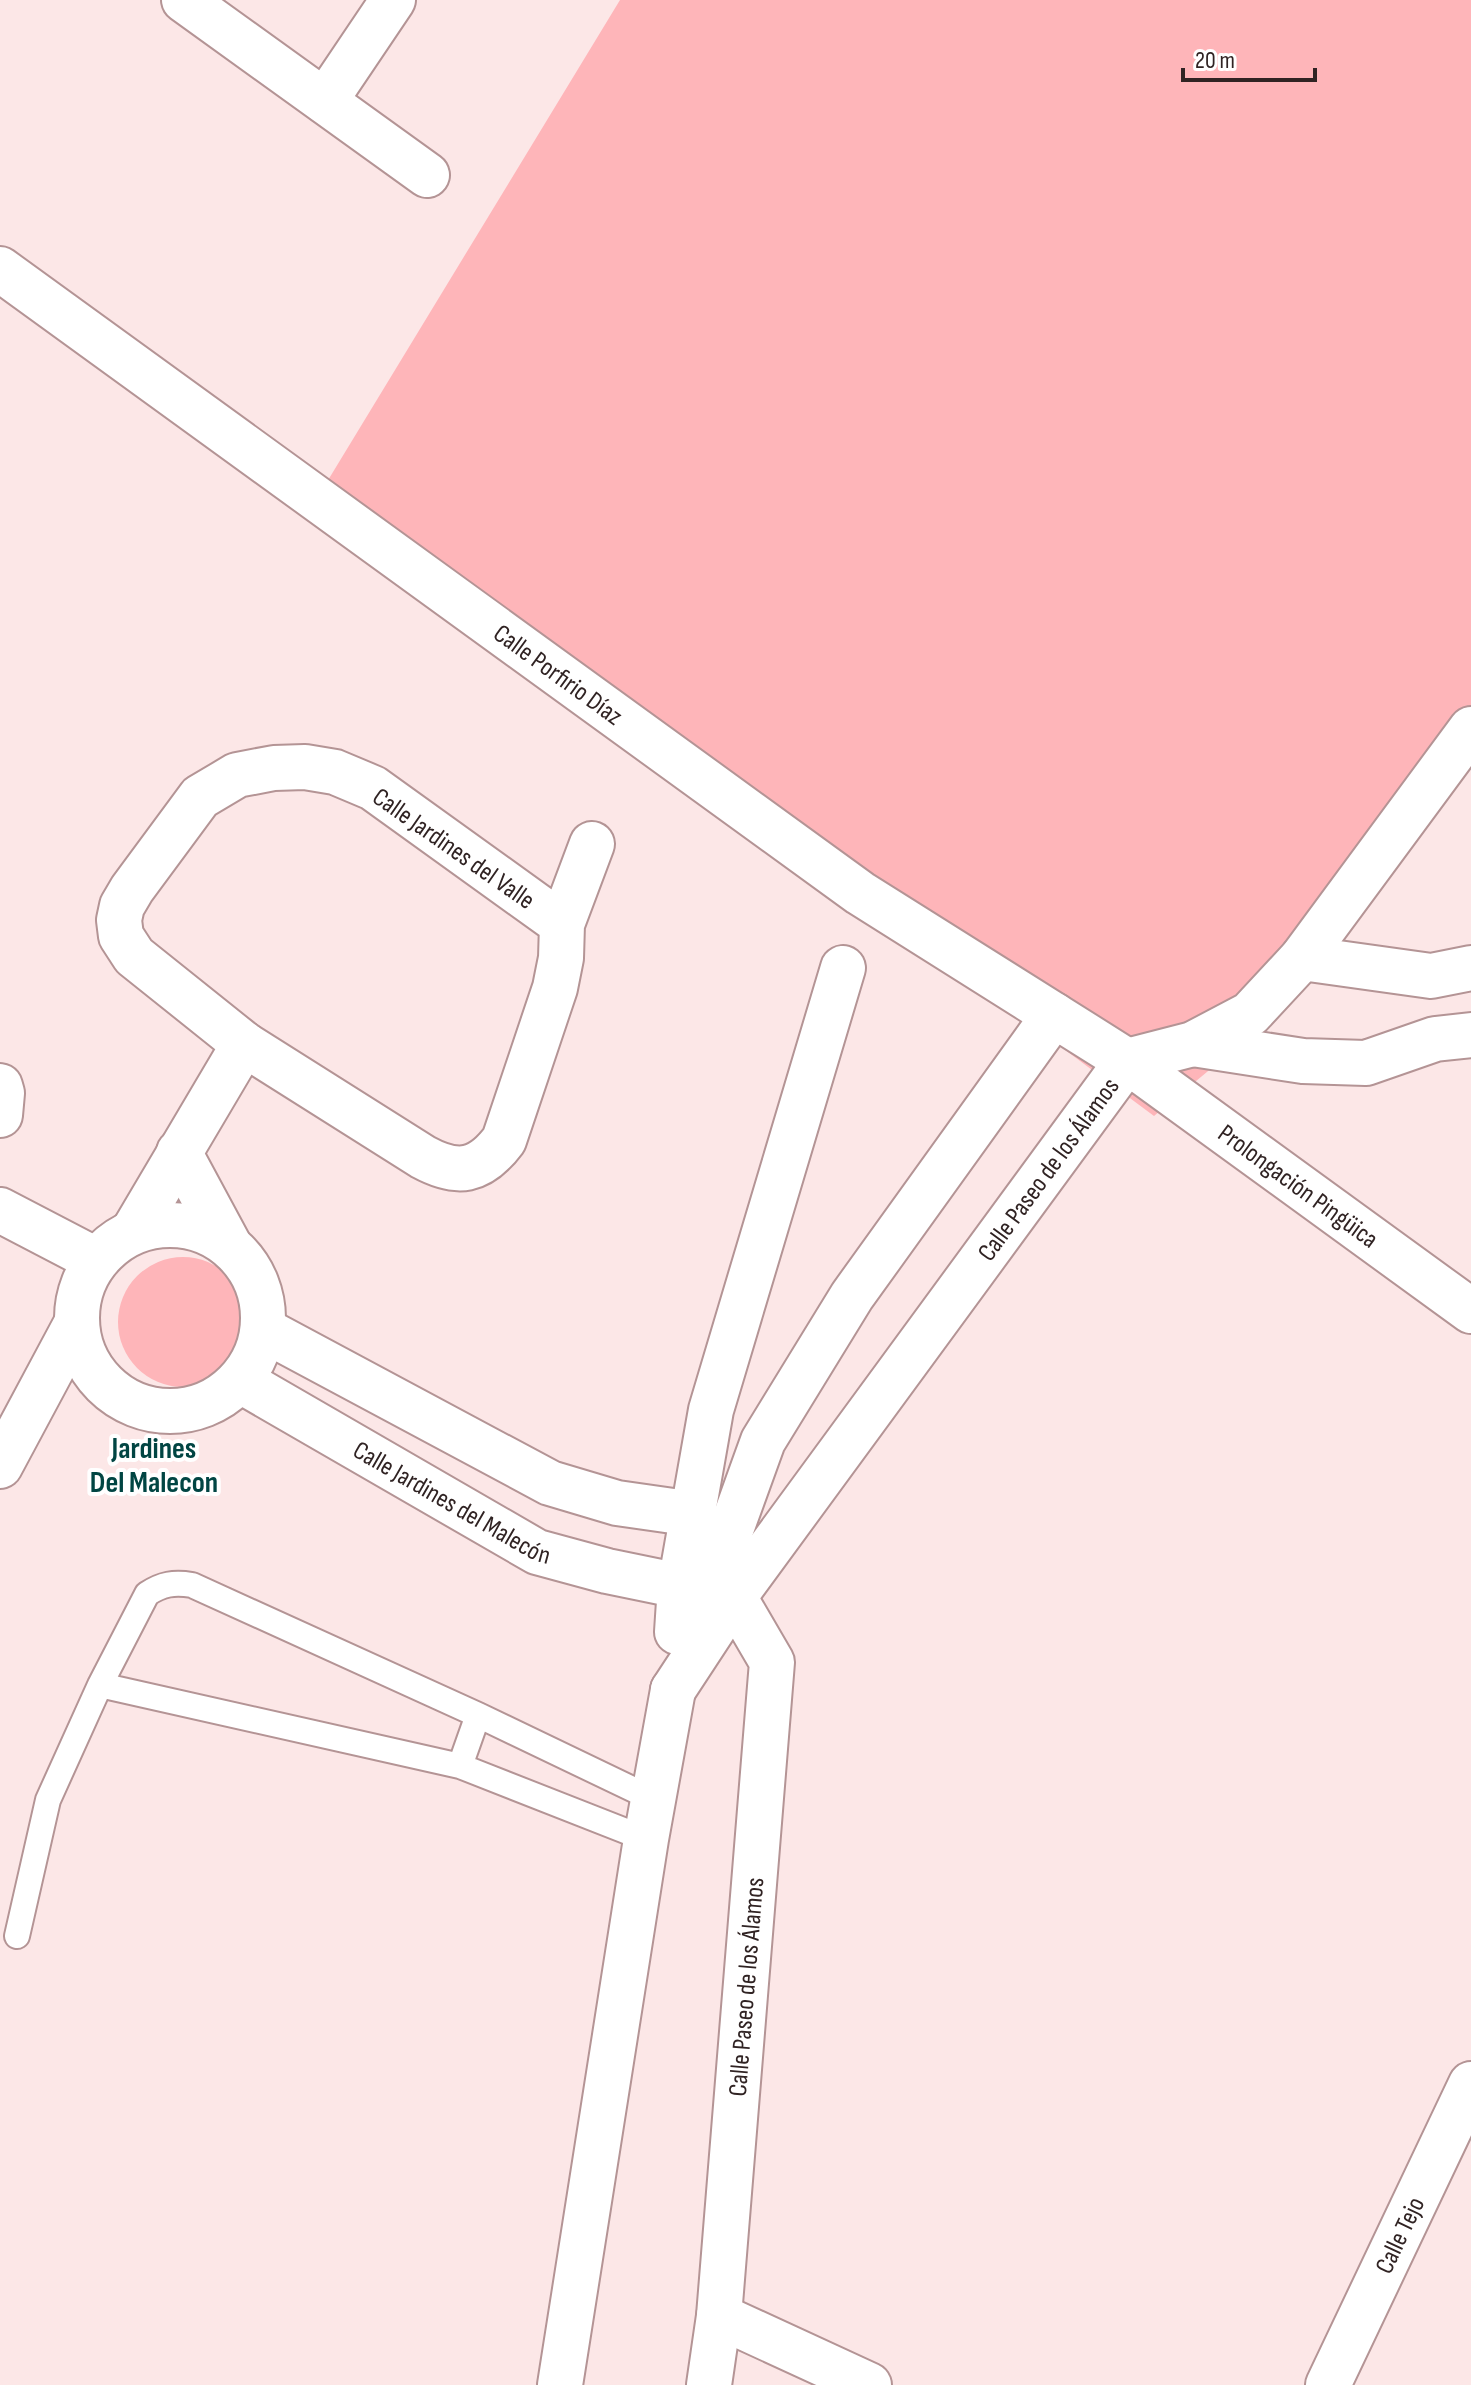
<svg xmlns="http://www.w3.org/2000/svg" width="1471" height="2385" viewBox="0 0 1471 2385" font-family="'Sofia Sans Condensed',sans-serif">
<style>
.green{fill:#feb5b9}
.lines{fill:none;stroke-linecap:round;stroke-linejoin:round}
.service-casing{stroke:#b49495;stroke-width:28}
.minor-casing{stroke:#b49495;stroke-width:48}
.tertiary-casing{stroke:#b49495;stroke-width:48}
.service{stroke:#fff;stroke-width:24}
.minor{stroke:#fff;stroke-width:44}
.tertiary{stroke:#fff;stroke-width:44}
.labels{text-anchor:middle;stroke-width:8;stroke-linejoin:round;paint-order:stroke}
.street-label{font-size:26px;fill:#302323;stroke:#fff}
.quarter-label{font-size:30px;font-weight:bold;fill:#014543;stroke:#fff}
</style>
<rect width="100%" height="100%" fill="#fce7e7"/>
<!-- green -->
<path class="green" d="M620 0H1471V728L1237 1047 1154 1116 319 495Z
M118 1322a65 65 0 1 1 130 0a65 65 0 1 1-130 0Z"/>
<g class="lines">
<defs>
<path id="service" d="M100 1685 460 1766 646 1839
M460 1766 478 1715
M17 1936 48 1800 100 1685 147 1594C162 1584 174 1582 192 1585L478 1715 653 1799"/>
<g id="minor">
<path d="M184 0 427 175"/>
<path d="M325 101 393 0"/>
<path id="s1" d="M0 269 860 893 1127 1061 1471 1311"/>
<path d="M562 924 373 788 335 772 305 767 274 768 237 775 200 797 132 889 122 906 119 920 121 936 134 956 244 1044 423 1157C458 1176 480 1172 504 1140L555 988 561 958 562 924 592 844"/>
<path d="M1302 958 1431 976 1471 968"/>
<path d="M1193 1044 1303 1061 1366 1063 1435 1039 1471 1035"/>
<path d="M0 1086 2 1093 0 1115"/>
<path d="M179 1152 228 1243"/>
<path d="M0 1210 96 1260"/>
<circle cx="170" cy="1318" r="93"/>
<path d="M134 1230 244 1044"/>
<path d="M264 1330 550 1483 617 1503 694 1514"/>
<path id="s2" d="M241 1381 537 1552 607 1571 680 1586"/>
<path d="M0 1466 76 1324"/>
<path d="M697 1624 763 1441 852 1296 1054 1015"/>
<path d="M677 1632 680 1586 711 1410 843 968"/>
<path id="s3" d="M673 1690 734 1597 1127 1061 1193 1044 1250 1014 1302 958 1471 729"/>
<path d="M719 2316 869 2385"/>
<path id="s4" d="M1328 2385 1471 2084"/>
</g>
<g id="tertiary">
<path d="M560 2385 646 1839 673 1690"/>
<path id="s5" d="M709 2385 719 2316 772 1662 734 1597"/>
</g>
</defs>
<!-- service casing -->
<use href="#service" class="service-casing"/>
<!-- minor casing -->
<use href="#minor" class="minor-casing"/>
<!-- tertiary casing -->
<use href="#tertiary" class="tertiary-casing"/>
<!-- service -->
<use href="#service" class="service"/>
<!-- minor -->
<use href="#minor" class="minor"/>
<!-- tertiary -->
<use href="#tertiary" class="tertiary"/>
</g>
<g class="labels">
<!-- street labels -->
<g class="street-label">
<text dy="9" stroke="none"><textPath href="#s1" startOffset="690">Calle Porfirio Díaz</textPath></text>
<text transform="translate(454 848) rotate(35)" y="9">Calle Jardines del Valle</text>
<text dy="9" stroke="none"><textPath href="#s3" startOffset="642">Calle Paseo de los Álamos</textPath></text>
<text dy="9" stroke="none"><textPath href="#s1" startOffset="1590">Prolongación Pingüica</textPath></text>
<text dy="9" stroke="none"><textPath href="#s2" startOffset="244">Calle Jardines del Malecón</textPath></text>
<text dy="9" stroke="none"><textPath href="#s5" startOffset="400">Calle Paseo de los Álamos</textPath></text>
<text dy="9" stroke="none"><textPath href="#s4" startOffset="166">Calle Tejo</textPath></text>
</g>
<!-- quarter labels -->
<g class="quarter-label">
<text x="154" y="1458">Jardines<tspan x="154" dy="34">Del Malecon</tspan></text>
</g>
</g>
<!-- scale -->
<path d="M1183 68v12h132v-12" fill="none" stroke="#302323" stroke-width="4"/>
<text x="1195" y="68" font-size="24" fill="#302323" stroke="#ffffff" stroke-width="6" paint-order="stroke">20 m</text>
</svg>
